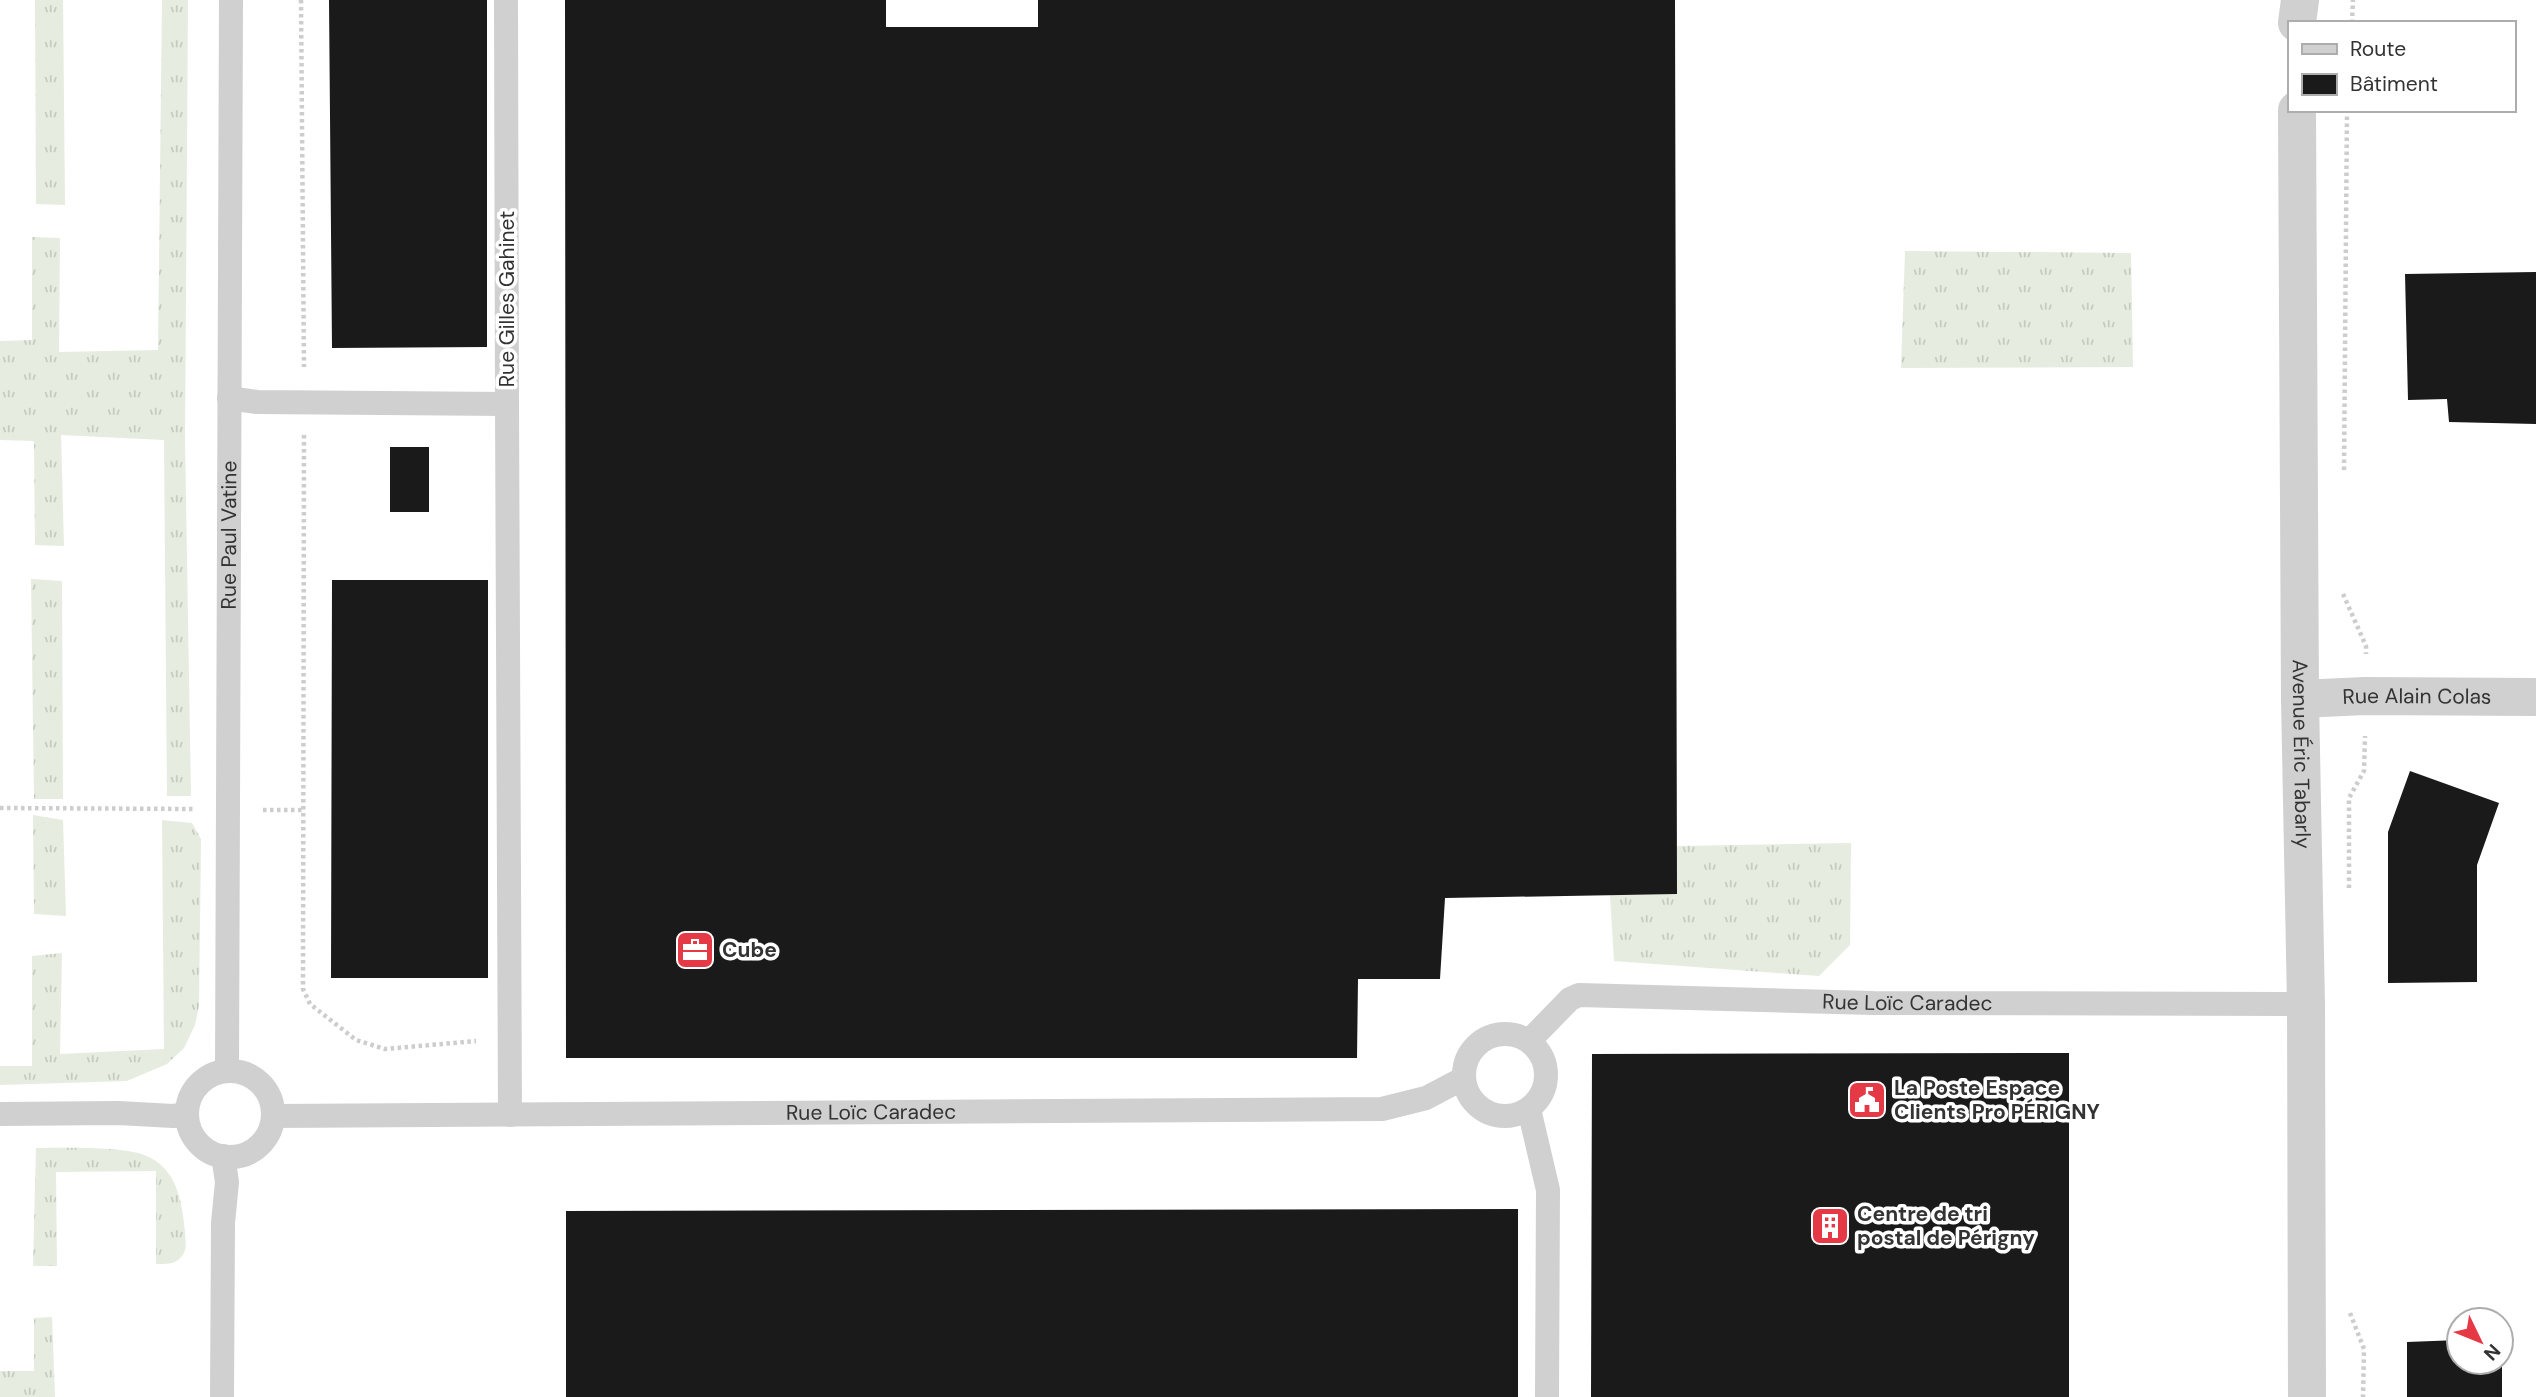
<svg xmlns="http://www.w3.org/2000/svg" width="2536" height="1397" viewBox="0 0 2536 1397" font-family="'DM Sans',sans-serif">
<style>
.grass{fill:url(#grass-tufts)}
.building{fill:#1a1a1a}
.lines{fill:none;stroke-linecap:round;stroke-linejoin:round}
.path{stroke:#cdcdcd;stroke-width:4.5;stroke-dasharray:3.5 3.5;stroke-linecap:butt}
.lane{stroke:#d0d0d0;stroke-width:24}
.street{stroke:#d0d0d0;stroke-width:38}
.labels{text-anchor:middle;stroke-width:7;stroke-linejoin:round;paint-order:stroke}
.street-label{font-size:21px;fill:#333;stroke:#fff}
.poi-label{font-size:21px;font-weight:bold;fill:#333;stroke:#fff;text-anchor:start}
</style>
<defs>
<pattern id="grass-tufts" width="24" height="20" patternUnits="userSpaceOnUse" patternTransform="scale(1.75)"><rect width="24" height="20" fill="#e6ecdf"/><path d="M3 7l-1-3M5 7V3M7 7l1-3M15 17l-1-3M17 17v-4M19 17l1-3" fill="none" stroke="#c6cbc0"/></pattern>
</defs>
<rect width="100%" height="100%" fill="#fff"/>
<!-- grass -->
<path class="grass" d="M35 0H63L65 205 36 204Z
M162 0H188L185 440 191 796H167L164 440 61 435 64 546 35 545 34 441 0 440V341L32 340V237L60 238 59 352 158 350Z
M1905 251 2131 253 2133 367 1901 368Z
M31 579 62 581 63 799H34Z
M33 815 63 820 66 916 34 914Z
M162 820 192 823 201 839 199 1006 195 1025 184 1048 167 1064 127 1081 0 1085V1066H32V956L62 953 60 1054 164 1049Z
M1851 843 1850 945 1819 976 1614 961 1610 895 1677 894V846Z
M36 1148C63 1148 121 1146 144 1155 177 1167 182 1201 185 1232 185 1241 188 1250 181 1257 175 1265 165 1264 156 1264V1171L56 1172 57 1266H33Z
M52 1317 55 1397H0V1371H34V1318Z"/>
<!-- building -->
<path class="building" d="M329 0H487V347L332 348Z
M565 0H886V27H1038V0H1675L1677 894 1445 898 1440 979H1358L1357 1058H566Z
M2536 272V424L2449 422 2447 399 2408 400 2405 274Z
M390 447H429V512H390Z
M332 580H488V978H331Z
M2410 771 2499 803 2477 865V982L2388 983V832Z
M2069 1053V1397H1591L1592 1054Z
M1518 1209V1397H566V1211Z
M2459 1340V1362H2502V1397H2407V1342Z"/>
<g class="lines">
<!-- path -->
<path class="path" d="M301 0 304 367
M2352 23 2353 0
M304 435 303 989 310 1004 356 1040 385 1049 476 1041
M2344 470 2347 110
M2343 594 2366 646V654
M0 808 195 809
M263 810H303
M2349 888V798L2364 771 2365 736
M2350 1313 2364 1349 2363 1397"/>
<!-- lane -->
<g class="lane">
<path d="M229 398 257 402 507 404 506 0"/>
<path d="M507 404 510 1115"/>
<circle cx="1505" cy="1075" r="41"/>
<path id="s1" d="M1529 1041 1570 999 1579 995 1873 1003 2306 1004"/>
<path id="s2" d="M227 1071 231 0"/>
<circle cx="230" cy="1114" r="43"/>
<path d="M1529 1109 1548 1190 1547 1397"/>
<path d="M0 1114 118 1113 173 1116 187 1114"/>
<path id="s3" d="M273 1116 1382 1109 1426 1098 1464 1078"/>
<path d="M222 1397 223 1223 227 1182 223 1156"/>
</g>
<!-- street -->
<g class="street">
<path d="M2297 23 2300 0"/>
<path id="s4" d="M2297 110 2300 699 2306 1004 2307 1397"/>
<path id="s5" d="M2300 699 2365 696 2536 697"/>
</g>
</g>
<!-- icons -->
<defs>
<symbol id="office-square" viewBox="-11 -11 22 22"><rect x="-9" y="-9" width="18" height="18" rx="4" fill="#e63946" stroke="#fff"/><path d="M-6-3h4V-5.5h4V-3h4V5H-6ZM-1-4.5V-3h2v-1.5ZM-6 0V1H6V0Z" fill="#fff"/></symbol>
<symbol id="civic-square" viewBox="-11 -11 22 22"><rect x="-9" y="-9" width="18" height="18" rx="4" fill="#e63946" stroke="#fff"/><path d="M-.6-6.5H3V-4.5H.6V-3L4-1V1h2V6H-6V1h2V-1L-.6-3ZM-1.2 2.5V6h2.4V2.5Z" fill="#fff"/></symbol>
<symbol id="building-square" viewBox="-11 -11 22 22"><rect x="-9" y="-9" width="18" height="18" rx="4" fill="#e63946" stroke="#fff"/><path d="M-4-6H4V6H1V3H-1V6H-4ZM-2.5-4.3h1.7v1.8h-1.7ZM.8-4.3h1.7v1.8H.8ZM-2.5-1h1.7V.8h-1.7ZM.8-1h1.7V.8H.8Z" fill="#fff"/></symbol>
</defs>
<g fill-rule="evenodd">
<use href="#office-square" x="673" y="928" width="44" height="44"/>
<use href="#civic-square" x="1845" y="1078" width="44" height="44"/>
<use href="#building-square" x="1808" y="1204" width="44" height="44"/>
</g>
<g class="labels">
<!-- street labels -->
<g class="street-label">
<text transform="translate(507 299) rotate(-90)" y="7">Rue Gilles Gahinet</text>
<text dy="7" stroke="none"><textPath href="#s2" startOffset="536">Rue Paul Vatine</textPath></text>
<text dy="7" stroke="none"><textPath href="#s5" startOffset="117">Rue Alain Colas</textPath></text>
<text dy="7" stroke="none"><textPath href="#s4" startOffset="644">Avenue Éric Tabarly</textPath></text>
<text dy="7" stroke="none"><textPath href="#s1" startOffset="397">Rue Loïc Caradec</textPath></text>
<text dy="7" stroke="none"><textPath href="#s3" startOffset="598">Rue Loïc Caradec</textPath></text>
</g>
<!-- poi labels -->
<g class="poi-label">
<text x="722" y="957">Cube</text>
<text x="1894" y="1095">La Poste Espace<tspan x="1894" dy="24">Clients Pro PÉRIGNY</tspan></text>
<text x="1857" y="1221">Centre de tri<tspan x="1857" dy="24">postal de Périgny</tspan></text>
</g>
</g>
<!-- legend -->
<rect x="2288" y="21" width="228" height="91" fill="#ffffff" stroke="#adadad" stroke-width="2"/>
<rect x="2302" y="44" width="35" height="10" fill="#d0d0d0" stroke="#adadad" stroke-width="2"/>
<text x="2350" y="56" font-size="21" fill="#333333">Route</text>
<rect x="2302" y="74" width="35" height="21" fill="#1a1a1a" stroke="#adadad" stroke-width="2"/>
<text x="2350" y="91" font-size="21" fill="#333333">Bâtiment</text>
<!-- north arrow -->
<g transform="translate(2480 1341) rotate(133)"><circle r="33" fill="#ffffff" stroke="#adadad" stroke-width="2"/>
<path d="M0-5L12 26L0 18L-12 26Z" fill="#e63946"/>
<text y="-10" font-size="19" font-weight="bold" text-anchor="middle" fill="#333333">N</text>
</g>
</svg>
